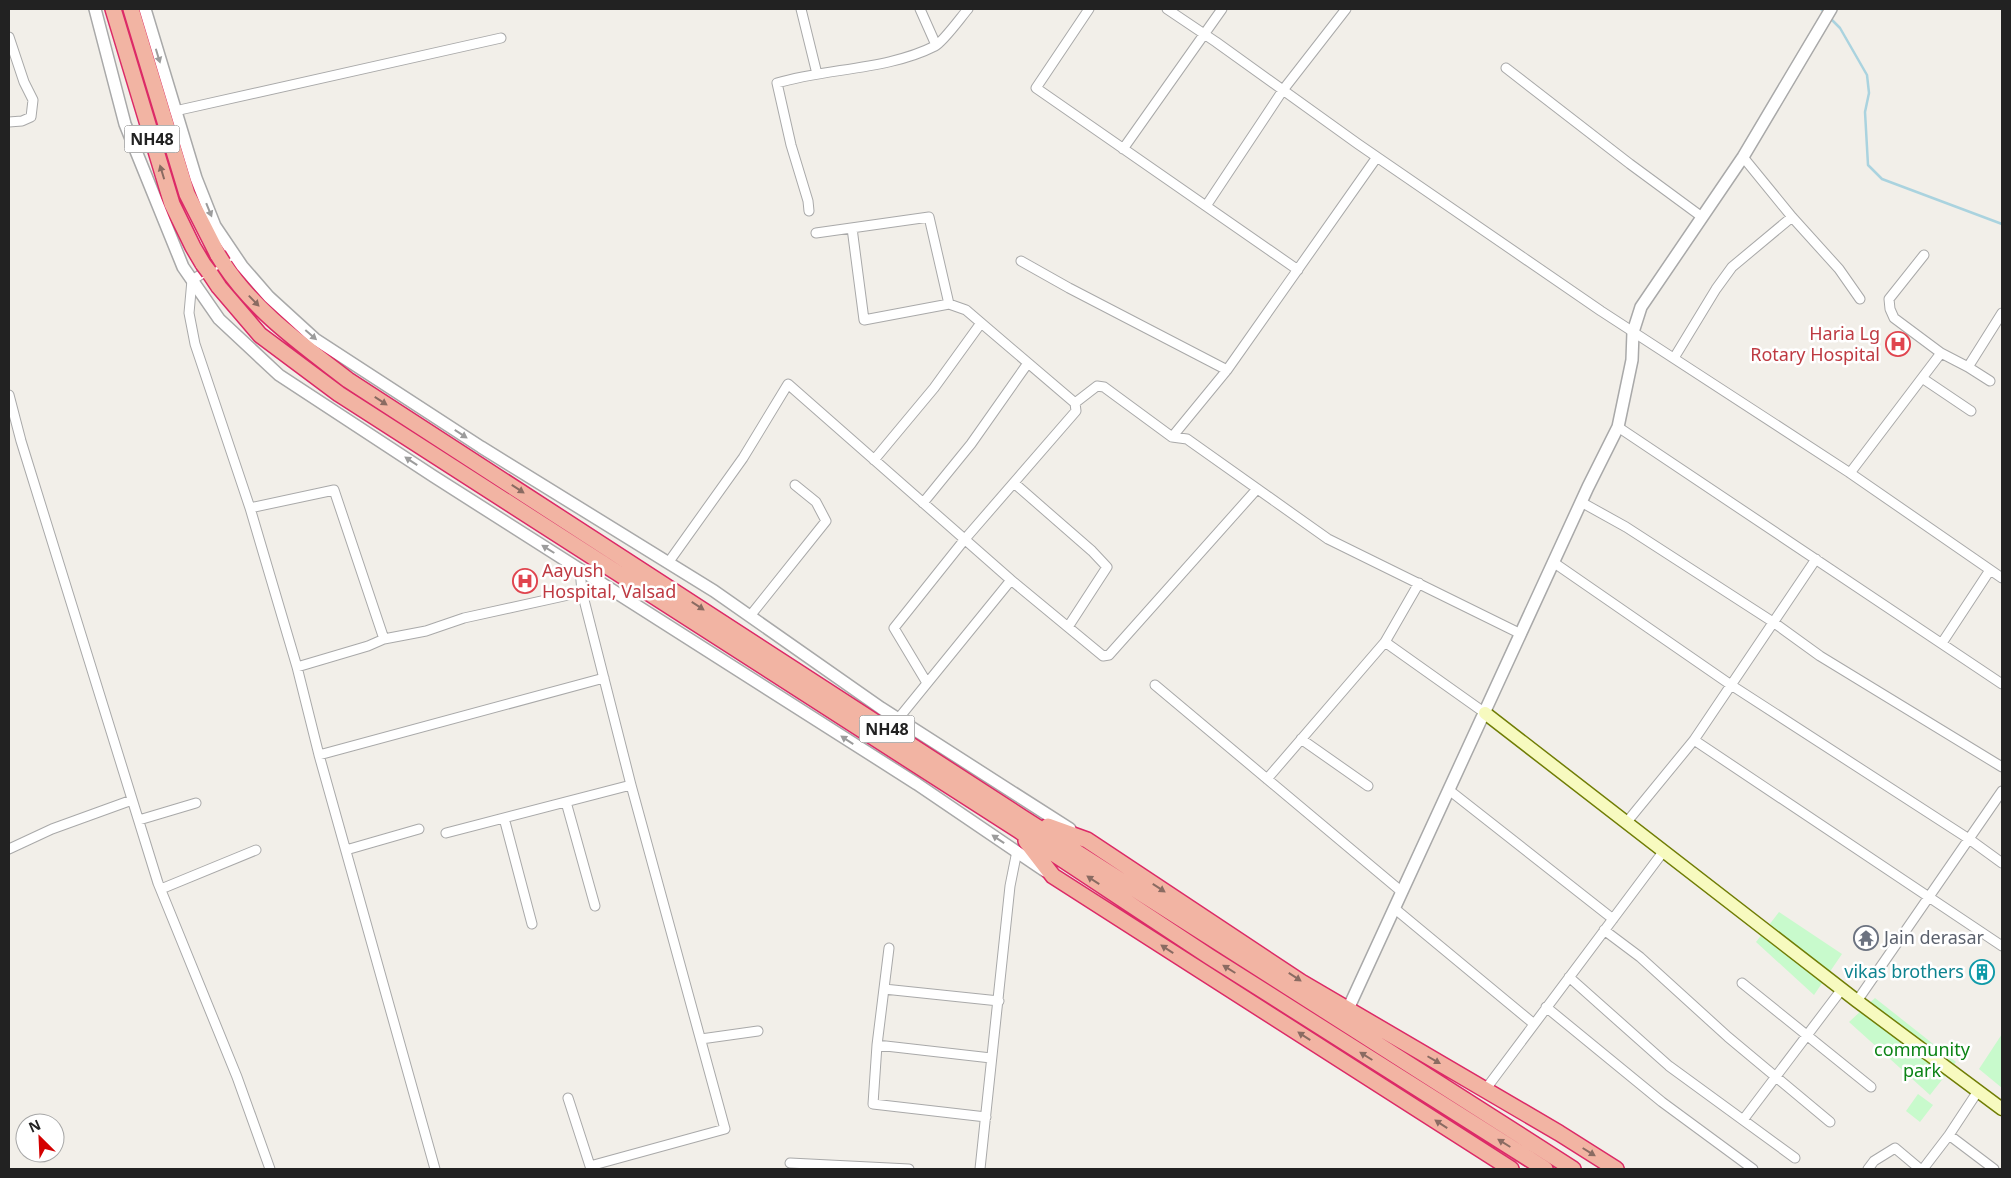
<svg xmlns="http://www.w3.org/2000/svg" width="2011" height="1178" viewBox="0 0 2011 1178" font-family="'Noto Sans',sans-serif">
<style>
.park{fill:#c8facc}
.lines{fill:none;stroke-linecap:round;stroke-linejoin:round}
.stream{stroke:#aad3df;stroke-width:2.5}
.minor-casing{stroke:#a9a9a9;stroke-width:11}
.tertiary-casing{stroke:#a9a9a9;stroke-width:14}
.secondary-casing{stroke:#707d05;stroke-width:15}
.trunk-casing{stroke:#dc2a67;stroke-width:18}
.minor{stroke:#fff;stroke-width:9}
.tertiary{stroke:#fff;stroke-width:11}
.secondary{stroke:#f7fabf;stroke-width:12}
.trunk{stroke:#f2b4a3;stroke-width:15}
.trunk-bridge-casing{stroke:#dc2a67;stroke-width:18;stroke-linecap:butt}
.trunk-bridge{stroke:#f2b4a3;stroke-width:15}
.oneway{fill:#9c9c9c}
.oneway2{fill:#8a6b62}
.labels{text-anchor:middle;stroke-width:5;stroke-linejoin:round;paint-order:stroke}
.shield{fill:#fff;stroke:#646464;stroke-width:1}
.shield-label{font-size:16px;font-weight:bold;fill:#222}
.health-label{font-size:18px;fill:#be3a42;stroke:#fff;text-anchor:end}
.worship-label{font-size:18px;fill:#5b616d;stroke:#fff;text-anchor:start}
.culture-label{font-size:18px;fill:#0d838f;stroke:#fff;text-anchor:end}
.park-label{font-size:18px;fill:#0c8416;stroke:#fff}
</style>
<rect width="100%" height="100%" fill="#f2efe9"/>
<!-- park -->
<path class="park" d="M1779 912 1842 954 1814 995 1756 942Z
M1875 998 1956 1062 1930 1095 1849 1022Z
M2002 1034V1088L1979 1069Z
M1918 1094 1933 1105 1920 1122 1906 1111Z"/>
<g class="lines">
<!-- stream -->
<path class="stream" d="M1821 9 1826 13
M1829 17 1840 28 1867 75 1869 93 1865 112 1868 165 1882 179 2002 224"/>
<defs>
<path id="minor" d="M801 9 817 74
M920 9 936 45
M1089 9 1036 88 1298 270
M1167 9 1216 42 1358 144 1601 311 1850 473 2002 578
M9 37 24 82 33 100 31 117 22 121 9 122
M1506 68 1630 164 1702 217
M175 111 501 38
M1123 149 1222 9
M1377 157 1227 370 1172 437 1187 439 1328 539 1521 634
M1743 157 1792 217 1839 269 1860 299
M1206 206 1283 90 1346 9
M809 211 808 201 791 145 777 83C827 68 888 70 935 46 943 42 961 17 968 9
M852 228 864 320 949 304
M816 233 929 217 949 304 966 310 1075 403 1076 411 965 539 894 628 927 683
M234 254 192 280 189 313 195 344 250 508 297 667 319 755 435 1169
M1924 255 1889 299 1890 309 1894 318 1941 353
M1021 261 1069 288 1227 370
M1674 358 1716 289 1732 267 1792 217
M1968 367 1990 381
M1922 378 1971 411
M9 395 21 441 158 883 237 1077 270 1169
M1075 403 1097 386 1104 387 1172 437
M1618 427 2002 684
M874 460 934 388 981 323
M1850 473 1941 353 1968 367 2002 313
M1014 483 1092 551 1107 567 1068 627
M1581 502 1626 527 1773 622 1820 656 2002 767
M923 503 971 444 1028 363
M250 508 334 490 384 639 368 646 297 667
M1553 562 1731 685 1969 839 2002 863
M668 563 743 458 788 384 1011 580 1103 656 1109 655 1257 489
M580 569 582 592 631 785 725 1129 590 1166
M750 616 826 521 816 502 795 485
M384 639 426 631 464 618 582 592
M1385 642 1419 583
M1942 643 1990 570
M1155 685 1402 892
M898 719 1011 580
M1301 739 1368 786
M1694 740 2002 946
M319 755 604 678
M1267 779 1385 642 1485 713
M1449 790 1613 919
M566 802 595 906
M504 818 532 924
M139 820 196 803
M1626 823 1694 740 1816 559
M446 833 631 785
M9 849 52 829 132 800
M346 850 419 829
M161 889 256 850
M1394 908 1534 1024
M1604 930 1640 957 1728 1037 1830 1122
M889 948 877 1045 873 1104 986 1117
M1569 977 1669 1066 1743 1120 1842 989
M1742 983 1871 1087
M884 989 999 1001
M1857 1001 2002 791
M1546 1007 1662 1102 1753 1169
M701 1039 758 1031
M877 1045 991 1058
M1485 1090 1663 852
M568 1098 591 1169
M1743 1120 1795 1158
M1949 1135 1994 1169
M790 1163 909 1169
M980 1169 1010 886 1017 851
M1868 1169 1874 1161 1895 1148 1920 1169
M1923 1169 1949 1135 1978 1091"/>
<path id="tertiary" d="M95 9 125 124 183 267 219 319 279 375 433 476 917 784 1045 871
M145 9 196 178 215 226 242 266 269 297 315 339 481 447 714 591 881 708 1070 829
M1348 1009 1588 487 1618 427 1632 360 1633 332 1641 307 1743 157 1831 9"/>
<path id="secondary" d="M1485 713 1857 1001 2002 1109"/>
<path id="trunk" d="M113 9 172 204 193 247 203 264
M131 9 187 194 218 255
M223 263C255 312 303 345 348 380L1023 818 1573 1169
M209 272 219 287 260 335 339 394 1018 830 1210 957 1545 1169
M1048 826 1087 840 1301 982 1559 1133 1616 1169
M1026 841 1053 876 1511 1169"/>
</defs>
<!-- minor casing -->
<use href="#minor" class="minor-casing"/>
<!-- tertiary casing -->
<use href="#tertiary" class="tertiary-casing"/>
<!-- secondary casing -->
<use href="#secondary" class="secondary-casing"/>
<!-- trunk casing -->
<use href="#trunk" class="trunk-casing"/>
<!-- minor -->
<use href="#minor" class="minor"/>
<!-- tertiary -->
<use href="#tertiary" class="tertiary"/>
<!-- secondary -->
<use href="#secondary" class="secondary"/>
<!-- trunk -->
<use href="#trunk" class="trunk"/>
<defs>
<path id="trunk-bridge" d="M218 255 223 263
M203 264 209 272"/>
</defs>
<!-- trunk-bridge casing -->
<use href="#trunk-bridge" class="trunk-bridge-casing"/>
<!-- trunk-bridge -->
<use href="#trunk-bridge" class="trunk-bridge"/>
</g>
<!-- one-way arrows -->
<defs><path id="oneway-solid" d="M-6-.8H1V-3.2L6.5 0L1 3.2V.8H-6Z" transform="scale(1.25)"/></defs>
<g class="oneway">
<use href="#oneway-solid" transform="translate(158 56) rotate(73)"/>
<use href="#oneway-solid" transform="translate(209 210) rotate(68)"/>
<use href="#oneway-solid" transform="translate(311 335) rotate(41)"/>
<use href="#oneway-solid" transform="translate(461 434) rotate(33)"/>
<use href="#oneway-solid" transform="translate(411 461) rotate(-147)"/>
<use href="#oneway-solid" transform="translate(548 549) rotate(-148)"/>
<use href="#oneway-solid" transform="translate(847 740) rotate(-147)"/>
<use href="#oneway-solid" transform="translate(998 839) rotate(-146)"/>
</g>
<g class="oneway2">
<use href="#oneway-solid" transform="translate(162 172) rotate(-107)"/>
<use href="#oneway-solid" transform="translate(254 301) rotate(46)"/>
<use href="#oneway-solid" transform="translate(381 401) rotate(33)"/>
<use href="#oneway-solid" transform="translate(518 489) rotate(33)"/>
<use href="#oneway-solid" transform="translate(698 606) rotate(33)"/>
<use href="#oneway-solid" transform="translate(1093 880) rotate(-147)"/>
<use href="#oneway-solid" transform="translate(1159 888) rotate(33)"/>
<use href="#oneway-solid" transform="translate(1167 949) rotate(-147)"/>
<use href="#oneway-solid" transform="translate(1229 969) rotate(-148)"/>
<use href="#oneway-solid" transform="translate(1295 977) rotate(33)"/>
<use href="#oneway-solid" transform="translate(1304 1036) rotate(-147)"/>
<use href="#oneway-solid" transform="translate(1366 1056) rotate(-148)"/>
<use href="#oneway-solid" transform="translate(1434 1060) rotate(30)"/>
<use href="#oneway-solid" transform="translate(1441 1124) rotate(-147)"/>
<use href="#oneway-solid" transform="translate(1504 1143) rotate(-148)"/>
<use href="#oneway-solid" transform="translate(1589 1152) rotate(32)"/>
</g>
<!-- icons -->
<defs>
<symbol id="hospital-ring" viewBox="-11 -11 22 22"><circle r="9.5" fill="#fff" stroke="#e0444e" stroke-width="1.5"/><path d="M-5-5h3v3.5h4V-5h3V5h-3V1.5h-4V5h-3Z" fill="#e0444e"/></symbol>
<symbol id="temple-ring" viewBox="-11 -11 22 22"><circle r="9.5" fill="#fff" stroke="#6b7280" stroke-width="1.5"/><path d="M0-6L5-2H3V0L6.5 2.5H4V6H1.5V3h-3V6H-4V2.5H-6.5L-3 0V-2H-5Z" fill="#6b7280"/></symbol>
<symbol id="building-ring" viewBox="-11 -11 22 22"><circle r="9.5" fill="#fff" stroke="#0f9aa8" stroke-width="1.5"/><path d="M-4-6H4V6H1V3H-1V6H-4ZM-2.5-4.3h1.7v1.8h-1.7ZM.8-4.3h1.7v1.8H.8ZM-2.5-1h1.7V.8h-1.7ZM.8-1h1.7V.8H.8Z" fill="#0f9aa8"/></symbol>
</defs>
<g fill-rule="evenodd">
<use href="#hospital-ring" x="1884" y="330" width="28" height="28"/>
<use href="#hospital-ring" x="511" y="567" width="28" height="28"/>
<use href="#temple-ring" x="1852" y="924" width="28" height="28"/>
<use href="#building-ring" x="1968" y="958" width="28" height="28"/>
</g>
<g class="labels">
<!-- shield labels -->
<g class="shield">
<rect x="124.5" y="125.5" width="55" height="27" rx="4"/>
<rect x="859.5" y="715.5" width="55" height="27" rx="4"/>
</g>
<g class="shield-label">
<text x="152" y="145">NH48</text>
<text x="887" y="735">NH48</text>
</g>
<!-- health labels -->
<g class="health-label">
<text x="1880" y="340">Haria Lg<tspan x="1880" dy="21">Rotary Hospital</tspan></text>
<text x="542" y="577" text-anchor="start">Aayush<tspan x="542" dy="21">Hospital, Valsad</tspan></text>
</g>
<!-- worship labels -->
<g class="worship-label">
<text x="1884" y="944">Jain derasar</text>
</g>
<!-- culture labels -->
<g class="culture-label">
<text x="1964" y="978">vikas brothers</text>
</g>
<!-- park labels -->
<g class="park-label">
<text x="1922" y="1056">community<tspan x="1922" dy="21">park</tspan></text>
</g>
</g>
<!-- border -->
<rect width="2011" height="1178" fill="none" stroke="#222222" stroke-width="20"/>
<!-- north arrow -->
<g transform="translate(40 1138) rotate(336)"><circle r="24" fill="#ffffff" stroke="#a7a7a7"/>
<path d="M0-4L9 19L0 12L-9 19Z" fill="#d40000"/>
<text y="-8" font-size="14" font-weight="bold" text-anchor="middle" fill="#222222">N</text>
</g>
</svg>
